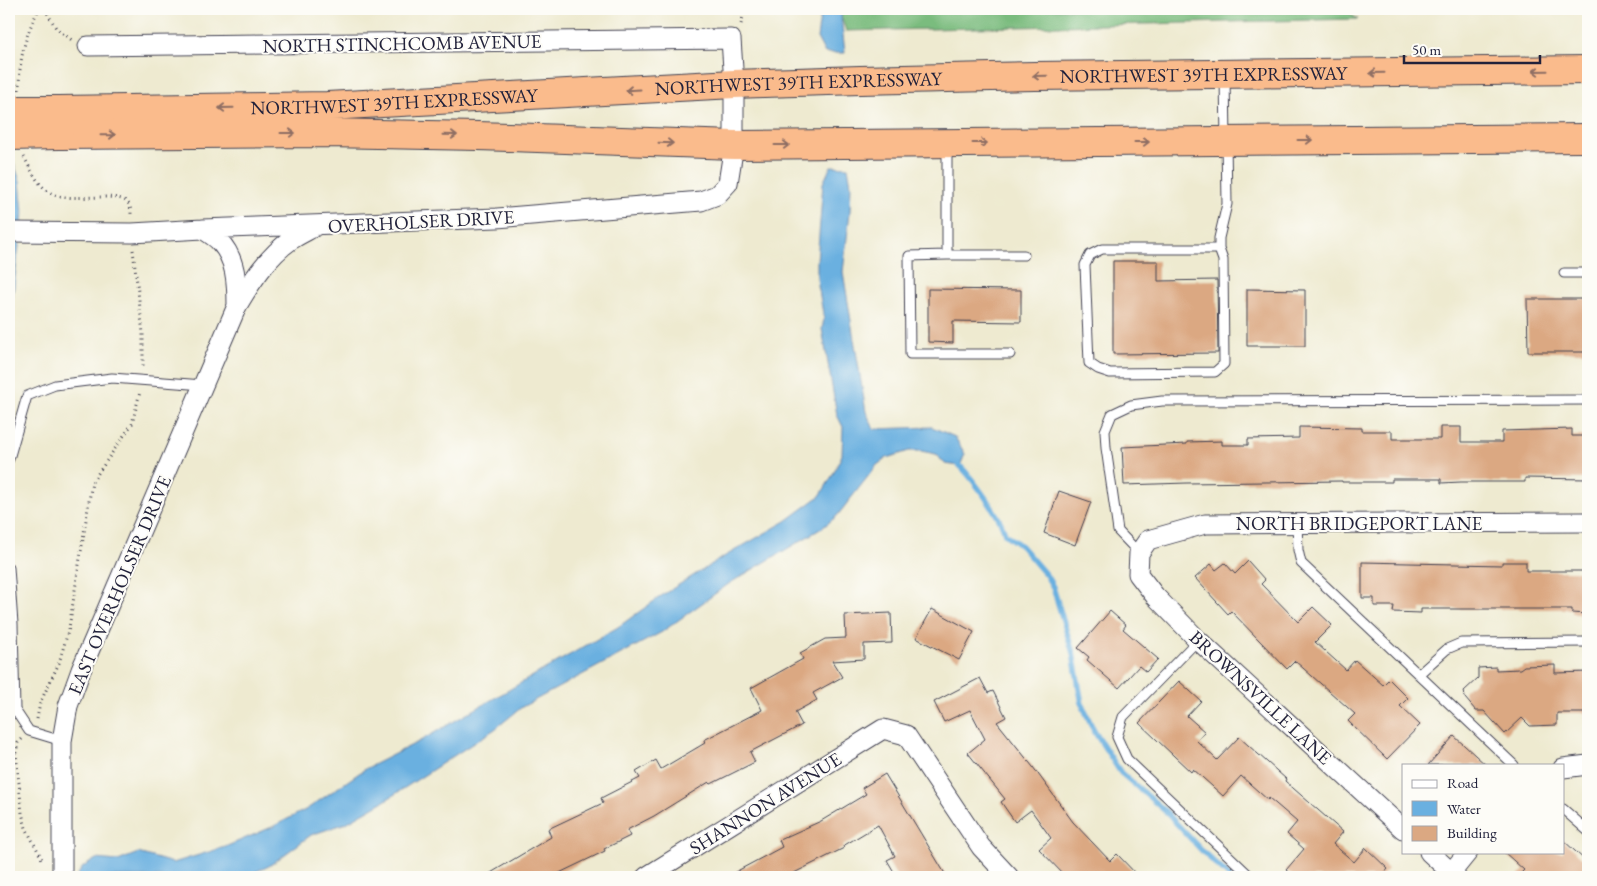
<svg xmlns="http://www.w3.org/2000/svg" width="1597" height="886" viewBox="0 0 1597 886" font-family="'EB Garamond',serif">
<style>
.forest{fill:#7abc7e;stroke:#4e6f5c}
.water{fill:#6ab0e0;stroke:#46698e}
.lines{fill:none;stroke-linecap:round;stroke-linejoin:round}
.stream{stroke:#6ab0e0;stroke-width:5.5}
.building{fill:#dba882}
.service-casing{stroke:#414051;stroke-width:11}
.minor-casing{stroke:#414051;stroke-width:21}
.trunk-casing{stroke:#414051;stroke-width:30}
.path{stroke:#414051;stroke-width:3;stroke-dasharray:1 4;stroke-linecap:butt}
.service{stroke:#fff;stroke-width:9}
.minor{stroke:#fff;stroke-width:19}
.trunk{stroke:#fabb8c;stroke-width:28}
.trunk-bridge-casing{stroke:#414051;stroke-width:30;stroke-linecap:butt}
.trunk-bridge{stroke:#fabb8c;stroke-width:28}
.oneway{stroke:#8e6e64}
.labels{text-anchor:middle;stroke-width:4;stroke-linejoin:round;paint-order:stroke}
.street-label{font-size:19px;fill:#22223b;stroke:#fdfcf7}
</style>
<rect width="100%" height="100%" fill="#fdfcf7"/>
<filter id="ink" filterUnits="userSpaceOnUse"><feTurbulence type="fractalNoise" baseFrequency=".02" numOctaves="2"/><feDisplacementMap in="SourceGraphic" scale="10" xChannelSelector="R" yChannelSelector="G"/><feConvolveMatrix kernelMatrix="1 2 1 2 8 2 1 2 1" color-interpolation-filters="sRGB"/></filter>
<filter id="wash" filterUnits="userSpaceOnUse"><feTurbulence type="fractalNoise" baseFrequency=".0096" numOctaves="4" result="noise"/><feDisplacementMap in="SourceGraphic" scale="20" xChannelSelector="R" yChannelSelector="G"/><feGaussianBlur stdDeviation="1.12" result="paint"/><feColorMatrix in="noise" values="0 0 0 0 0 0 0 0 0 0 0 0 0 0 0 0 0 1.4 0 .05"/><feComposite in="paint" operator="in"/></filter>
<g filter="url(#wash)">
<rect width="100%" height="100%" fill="#eeead0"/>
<!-- forest -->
<path class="forest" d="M843 9H1343L1358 19 846 31 841 16Z"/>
<!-- water -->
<path class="water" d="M821 9H843L841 16 845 53H825L817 38Z
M9 149 20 181 23 213 12 302 9 311Z
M831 166 848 167 851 185 850 212 843 272 866 412 874 429 932 427 955 437 965 454 960 466 945 464 936 454 921 451H909L887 458 877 465 837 516 822 528 730 583 662 632 522 707 495 729 386 800 346 823 311 835 269 866 243 877H76L83 867 96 859 118 861 138 853 173 863 225 847 272 827 307 809 365 769 420 741 618 627 664 594 720 559 786 521 820 496 832 476 842 455 843 427 837 415 822 329 824 319 817 279V261L823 183Z"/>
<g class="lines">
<!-- stream -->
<path class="stream" d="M955 461C969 473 1001 516 1005 534L1021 546 1046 575 1053 587 1073 653 1082 704 1094 731 1121 773 1164 810 1203 852 1230 877"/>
</g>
<g id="blocks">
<!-- building -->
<path class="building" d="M1113 261H1158V281L1217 280 1218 353 1113 354Z
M928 289 1021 290V322L953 321V343L928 342Z
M1247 289 1305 290V346H1247Z
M1527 299H1588V352H1528Z
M1299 427 1362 428V431H1392V439H1440V427H1461V442H1502V431L1572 429V436H1588V479L1525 478V482H1461L1441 483V479H1392V482H1342V481L1187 483 1124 485 1122 447 1187 444V442L1222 441V445H1248V439L1299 438Z
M1059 491 1091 502 1075 545 1044 533Z
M1248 561 1265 580 1261 584 1298 622 1313 607 1332 625 1315 642 1346 670 1355 660 1383 685 1389 679 1408 698 1400 706 1420 725 1387 759 1348 721 1355 714 1295 661 1287 669 1231 611 1228 614 1195 578 1211 564 1216 570 1225 563 1235 574Z
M1362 562 1502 565V562H1526V571H1588V614L1572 613V609H1421V613L1393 612 1394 606H1374V598H1362Z
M932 609 974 632 959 660 916 638Z
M1110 611 1126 625 1123 629 1158 659 1146 672 1139 666 1119 688 1087 660 1089 657 1078 648Z
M891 613 892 643 864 644V659L832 661 842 677 813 693 817 700 795 712 802 725 750 752 755 762 711 784 709 782 654 816 627 830 630 836 604 849 605 851 551 877H484L551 837 548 829 603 803 601 798 640 778 636 772 656 760 661 769 705 743 704 740 762 710 751 688 803 659 800 653 825 639 846 638 845 615Z
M1555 665V673L1588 672V713H1557V725L1530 726 1522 718 1505 734 1484 711H1476L1465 698 1464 691 1478 678V668L1496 667V670L1520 669 1524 666Z
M980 678 988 693 993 691 1006 717 997 722 1033 767 1073 822 1110 861 1117 854 1139 877H1066L1039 849 1051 838 1031 810 1015 822 1001 802 1005 799 968 753 985 739 970 710 944 722 934 702Z
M1179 681 1201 701 1187 716 1205 732 1197 741 1217 760 1239 737 1286 779 1285 781 1343 832 1333 844 1354 862 1366 848 1388 869 1381 877H1294L1286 870 1304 849 1287 834 1297 822 1269 798 1268 800 1241 776 1223 796 1193 769 1191 772 1139 723Z
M1454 736 1486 765H1428Z
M885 774 947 877H897L887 860 895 856 878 825 843 846 844 848 786 877H726L782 847 779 840 821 821 866 794 862 788Z
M1563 840 1588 863V877H1517L1524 870 1504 852H1563Z"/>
</g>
</g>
<g filter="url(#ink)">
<use href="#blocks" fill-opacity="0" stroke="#414051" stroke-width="1"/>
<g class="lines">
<defs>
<path id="service" d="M947 146V255L909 256 910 354H1010
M1219 249 1223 260 1224 364 1215 372 1110 373 1098 369 1089 363 1085 265 1090 255 1102 249H1219V238L1227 204 1225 77
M947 255H1024
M1564 273H1588
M9 459 27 396 55 385 112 378 203 385
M1297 523 1298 550 1301 563 1514 765
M1139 553 1118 531 1106 448 1105 431 1112 414 1131 405 1162 401 1588 400
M9 568 13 624 15 710 29 731 62 741
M1198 640 1123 717 1117 737 1127 759 1251 877
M1419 674 1447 649 1461 643 1588 642
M1563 809 1588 831"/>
<path id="minor" d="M203 229C208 233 214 236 219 241 236 258 237 283 237 306
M9 232 132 233 203 229 497 218 701 201 717 195 728 183 734 145V84L731 39 88 46
M1563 768 1588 765
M1403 829 1198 640 1155 596 1138 574 1139 553 1148 540 1205 524 1588 522
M1429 852 1456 877
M1451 873 1468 852
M62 877V741L68 706 81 670 237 306C251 282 268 256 291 240 298 235 307 231 314 227
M646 877 883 729 906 735 981 847 1009 877"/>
<g id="trunk">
<path id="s1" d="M59 110 327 106 734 84 860 80 1035 76 1588 70"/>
<path d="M59 135 327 133 478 136 734 145 1588 138"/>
</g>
</defs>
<!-- service casing -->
<use href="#service" class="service-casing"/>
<!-- minor casing -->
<use href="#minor" class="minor-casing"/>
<!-- trunk casing -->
<use href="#trunk" class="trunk-casing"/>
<!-- path -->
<path class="path" d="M45 9 56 28 73 41
M741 24 745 9
M19 90C19 60 25 35 39 9
M24 157C31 170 39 188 53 194 72 203 115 191 127 202 131 206 131 211 131 216
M133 250 143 333V368
M37 719 40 703 59 663 69 628 92 482 132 424 140 392
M22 739 18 743 16 753 22 813 26 828 43 861"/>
<!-- service -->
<use href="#service" class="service"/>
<!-- minor -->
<use href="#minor" class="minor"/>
<!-- trunk -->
<use href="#trunk" class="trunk"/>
<defs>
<path id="trunk-bridge" d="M9 110H59
M9 136 59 135"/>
</defs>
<!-- trunk-bridge casing -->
<use href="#trunk-bridge" class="trunk-bridge-casing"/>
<!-- trunk-bridge -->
<use href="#trunk-bridge" class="trunk-bridge"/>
</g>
<!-- one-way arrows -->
<defs><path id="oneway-shaft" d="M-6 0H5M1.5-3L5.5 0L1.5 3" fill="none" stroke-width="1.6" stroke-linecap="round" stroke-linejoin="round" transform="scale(1.25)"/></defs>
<g class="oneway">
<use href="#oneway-shaft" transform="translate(1540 71) rotate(179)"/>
<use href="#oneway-shaft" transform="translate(1377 73) rotate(179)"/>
<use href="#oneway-shaft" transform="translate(1040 76) rotate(179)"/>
<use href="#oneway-shaft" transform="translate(633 90) rotate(177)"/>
<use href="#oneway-shaft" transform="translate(226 108) rotate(179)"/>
<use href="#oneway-shaft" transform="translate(288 133)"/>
<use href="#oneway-shaft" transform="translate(108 135) rotate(-1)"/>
<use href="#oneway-shaft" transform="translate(450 135) rotate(1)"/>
<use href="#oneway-shaft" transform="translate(1305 140)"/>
<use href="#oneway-shaft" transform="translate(1142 142)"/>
<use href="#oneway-shaft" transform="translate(666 143) rotate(2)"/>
<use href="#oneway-shaft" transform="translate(980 143)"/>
<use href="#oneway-shaft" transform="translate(782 145)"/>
</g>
</g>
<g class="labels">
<!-- street labels -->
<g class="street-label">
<text transform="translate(402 43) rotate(-1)" y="7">NORTH STINCHCOMB AVENUE</text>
<text dy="7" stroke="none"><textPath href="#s1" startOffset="1145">NORTHWEST 39TH EXPRESSWAY</textPath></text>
<text dy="7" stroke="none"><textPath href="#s1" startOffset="740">NORTHWEST 39TH EXPRESSWAY</textPath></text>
<text dy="7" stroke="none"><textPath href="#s1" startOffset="335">NORTHWEST 39TH EXPRESSWAY</textPath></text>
<text transform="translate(421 221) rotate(-3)" y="7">OVERHOLSER DRIVE</text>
<text x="1359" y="530">NORTH BRIDGEPORT LANE</text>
<text transform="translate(119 585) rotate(-67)" y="7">EAST OVERHOLSER DRIVE</text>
<text transform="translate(1261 697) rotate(43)" y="7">BROWNSVILLE LANE</text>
<text transform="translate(765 803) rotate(-32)" y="7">SHANNON AVENUE</text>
</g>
</g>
<!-- margin -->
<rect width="1597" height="886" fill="none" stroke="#fdfcf7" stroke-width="30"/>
<!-- legend -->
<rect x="1402" y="764" width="162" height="90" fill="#fdfcf7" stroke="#a5a5ac"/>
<rect x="1412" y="780" width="25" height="8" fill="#ffffff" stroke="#a5a5ac"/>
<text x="1447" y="788" font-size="15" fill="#22223b">Road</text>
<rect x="1412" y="801" width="25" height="15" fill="#6ab0e0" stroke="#a5a5ac"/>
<text x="1447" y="814" font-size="15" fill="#22223b">Water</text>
<rect x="1412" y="826" width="25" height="15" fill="#dba882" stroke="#a5a5ac"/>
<text x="1447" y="838" font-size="15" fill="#22223b">Building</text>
<!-- scale -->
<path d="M1404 55v8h136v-8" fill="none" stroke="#22223b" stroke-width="2.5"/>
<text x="1412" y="55" font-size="15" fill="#22223b" stroke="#fdfcf7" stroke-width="4" paint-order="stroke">50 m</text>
</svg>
